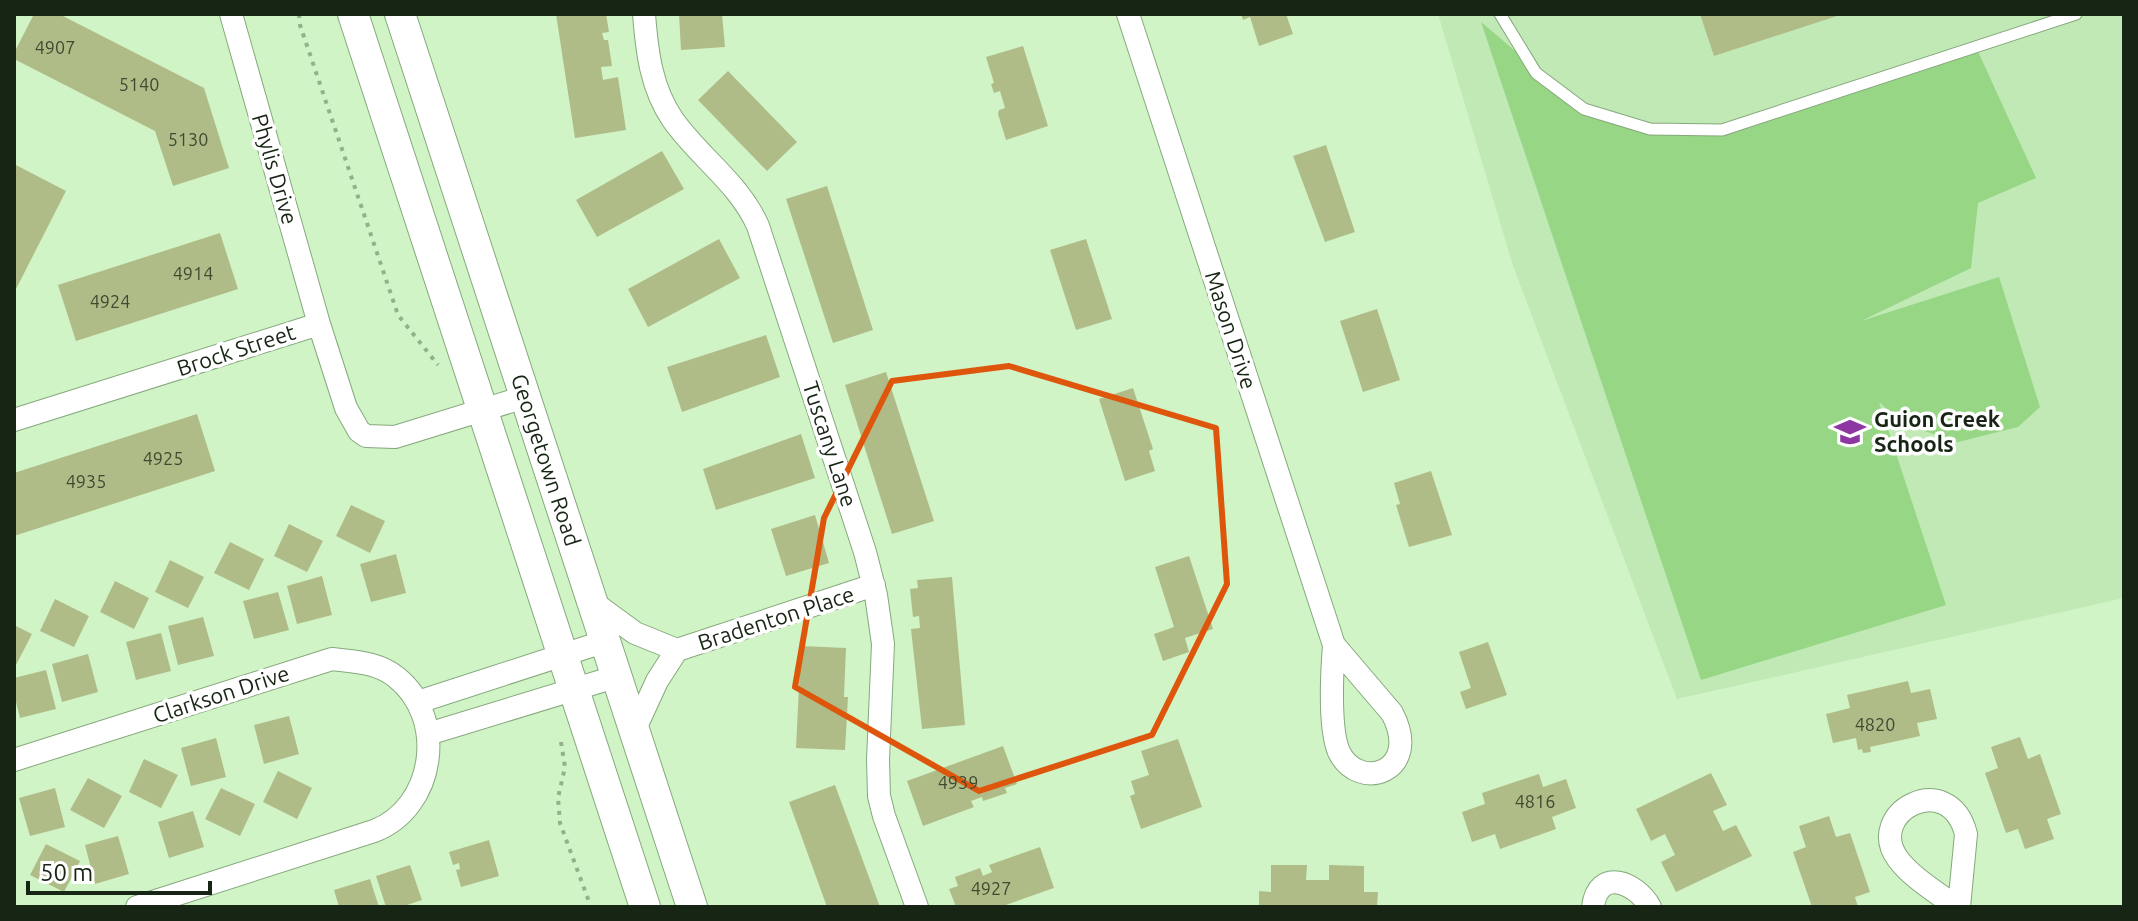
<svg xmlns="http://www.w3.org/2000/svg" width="2138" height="921" viewBox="0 0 2138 921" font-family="Ubuntu,sans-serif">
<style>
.built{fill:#c1e9b6}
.green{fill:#96d685}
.building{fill:#b0bc88}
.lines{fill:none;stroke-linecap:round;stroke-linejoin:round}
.lane-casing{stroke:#86a87d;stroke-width:13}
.street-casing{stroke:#86a87d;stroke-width:24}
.secondary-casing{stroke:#86a87d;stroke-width:32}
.path{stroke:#93b08b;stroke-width:4;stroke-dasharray:4 6;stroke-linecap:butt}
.lane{stroke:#fff;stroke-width:11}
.street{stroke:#fff;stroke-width:22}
.secondary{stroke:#fff;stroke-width:30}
.marked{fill:none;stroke:#de560c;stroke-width:6;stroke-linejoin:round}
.labels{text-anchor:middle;stroke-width:7;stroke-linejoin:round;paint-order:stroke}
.number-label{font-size:18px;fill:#3d4b31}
.street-label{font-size:22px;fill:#172514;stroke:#fff}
.poi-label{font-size:22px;font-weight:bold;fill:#172514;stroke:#fff;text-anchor:start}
</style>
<rect width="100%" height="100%" fill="#d0f4c6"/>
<!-- built -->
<path class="built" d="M1438 14H2124V598L1677 699 1513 266Z"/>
<!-- green -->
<path class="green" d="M1481 22 1584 109 1650 129 1722 130 1975 45 2036 178 1978 203 1971 268 1861 321 1999 277 2040 407 2018 427 1958 442 1903 424 1879 402 1946 605 1701 680Z"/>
<!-- building -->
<path class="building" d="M34 14H59L204 88 229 168 173 186 155 131 14 59V53Z
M556 14H606L609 32 602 33 604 40H608L612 66 601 67 603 80 618 77 626 130 575 138Z
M679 14H722L725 47 681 50Z
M1241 14H1286L1293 34 1259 46 1250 17 1243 20Z
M1700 14H1840V15L1714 56Z
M1023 46 1048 126 1006 140 998 114 999 110 1005 108 1000 91 994 93 991 84 994 83 986 57Z
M728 71 797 142 767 171 698 100Z
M1326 145 1355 232 1325 242 1293 156Z
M662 151 684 189 597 237 576 200Z
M14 164 66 191 14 293Z
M827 186 873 330 833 343 786 199Z
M220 233 238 289 76 341 58 285Z
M719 239 740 278 648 327 628 289Z
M1086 239 1112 319 1076 330 1050 250Z
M1377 309 1400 380 1363 392 1340 321Z
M766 335 780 377 682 412 667 367Z
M886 372 934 521 892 534 845 385Z
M1133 388 1153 449 1149 451 1155 471 1125 481 1099 399Z
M197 414 215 471 14 536V473Z
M801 434 815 478 716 510 703 469Z
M1431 471 1452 535 1409 547 1396 505 1400 504 1394 483Z
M351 505 385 521 370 553 336 536Z
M815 515 829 563 786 576 771 529Z
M289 524 323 541 307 572 274 556Z
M230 542 264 559 249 590 214 573Z
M396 554 406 593 371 602 360 564Z
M1189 556 1213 629 1185 638 1189 652 1163 661 1154 634 1174 627 1155 567Z
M170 560 204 577 188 608 155 592Z
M322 576 332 615 297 624 287 586Z
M952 577 965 725 922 729 911 629 920 628 919 616 913 617 910 589 918 588 917 580Z
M115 581 149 598 134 629 100 612Z
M278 592 289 630 254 639 243 601Z
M55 599 89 616 74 647 40 631Z
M203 617 214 656 178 665 168 626Z
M14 625 32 634 16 665 14 664Z
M161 633 171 671 136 680 126 642Z
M1488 642 1507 695 1466 709 1460 692 1471 688 1459 652Z
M801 646 846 648 844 697H848L845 750 796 748Z
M88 654 98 692 62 702 52 664Z
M46 670 56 709 20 718 14 694V678Z
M1908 681 1911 693 1930 689 1937 719 1917 723 1920 736 1870 747 1871 752 1863 753 1862 749 1858 750 1856 738 1833 743 1826 714 1850 708 1847 695Z
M289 716 299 754 264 764 254 725Z
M2020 737 2028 759 2040 754 2061 814 2047 819 2054 839 2025 849 2018 829 2006 833 1985 773 1998 768 1991 747Z
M216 738 226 777 191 786 181 748Z
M1178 739 1202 807 1141 829 1130 796 1135 794 1131 781 1149 775 1141 751Z
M1003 746 1017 784 1005 788 1007 793 983 801 982 797 971 801 974 807 923 826 907 781Z
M144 759 178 775 161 808 129 792Z
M278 771 312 788 297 819 263 802Z
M1711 773 1727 805 1713 811 1723 831 1736 825 1752 856 1676 892 1661 862 1675 855 1665 834 1651 841 1636 809Z
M1539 774 1543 787 1566 779 1576 808 1552 817 1556 829 1500 849 1495 834 1472 842 1462 812 1485 804 1482 793Z
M88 778 122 796 104 828 70 810Z
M835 785 880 907H827L789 802Z
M55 788 65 827 30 836 19 798Z
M221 788 255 804 240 836 205 819Z
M193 811 204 847 169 858 158 822Z
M1829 816 1836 837 1850 833 1870 892 1855 897 1858 907H1812L1793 852 1806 847 1799 826Z
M118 836 129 874 95 884 85 845Z
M489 840 499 876 461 887 456 870 460 869 459 863 453 865 449 852Z
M46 844 80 861 64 892 30 875Z
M1040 847 1054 888 1000 907H956L949 889 958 886 955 877 980 868 983 876 992 872 989 865Z
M410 865 422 900 401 907H386L376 876Z
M1271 865H1307L1306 880H1329V865L1364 866V892H1378L1377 907H1259V891L1271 892Z
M370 879 379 907H339L334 890Z"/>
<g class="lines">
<defs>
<path id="lane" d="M1500 14 1536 73 1584 109 1650 129 1722 130 2076 14"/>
<path id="street" d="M231 14 319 324 346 408 359 431 366 436 395 437 525 397
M644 14C647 52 651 88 673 120 700 158 739 183 758 226L865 552 876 595 883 644 878 760 879 796 884 816 917 907
M1128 14 1334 645C1332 671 1329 729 1339 752 1359 793 1423 772 1392 713L1334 645
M14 420 319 324
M594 603 635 633 677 650
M677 650 874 585
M418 702 606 641
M635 729 657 681 677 650
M428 734 618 676
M14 760 332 659C355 662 377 662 396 677 448 718 435 808 374 831L137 907
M1593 907C1598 867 1636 882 1650 907
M1956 907C1938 893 1912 878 1898 859 1864 813 1949 767 1966 834L1959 907"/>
<path id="secondary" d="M353 14 645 907
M400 14 692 907"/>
</defs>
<!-- lane casing -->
<use href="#lane" class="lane-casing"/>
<!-- street casing -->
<use href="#street" class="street-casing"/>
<!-- secondary casing -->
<use href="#secondary" class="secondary-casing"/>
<!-- path -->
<path class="path" d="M299 14 300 25 398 315 438 365
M561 742 565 767 558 798 560 823 591 907"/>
<!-- lane -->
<use href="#lane" class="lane"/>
<!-- street -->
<use href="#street" class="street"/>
<!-- secondary -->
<use href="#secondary" class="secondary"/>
</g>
<!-- marked area -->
<path class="marked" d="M1009 366 1216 428 1227 584 1152 735 979 791 795 687 824 518 892 381Z"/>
<!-- icons -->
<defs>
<symbol id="school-bare" viewBox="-9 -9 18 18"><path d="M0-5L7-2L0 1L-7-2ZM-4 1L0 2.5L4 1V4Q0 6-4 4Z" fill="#8e37a3" stroke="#fff" stroke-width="2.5" paint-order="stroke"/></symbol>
</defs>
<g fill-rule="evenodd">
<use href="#school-bare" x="1828" y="410" width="44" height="44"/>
</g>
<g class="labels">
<!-- number labels -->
<g class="number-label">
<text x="55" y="54">4907</text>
<text x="139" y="91">5140</text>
<text x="188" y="146">5130</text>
<text x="193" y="280">4914</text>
<text x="110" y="308">4924</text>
<text x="163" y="465">4925</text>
<text x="86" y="488">4935</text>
<text x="1875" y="731">4820</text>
<text x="958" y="789">4939</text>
<text x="1535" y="808">4816</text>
<text x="991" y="895">4927</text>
</g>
<!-- street labels -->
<g class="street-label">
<text transform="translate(275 169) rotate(74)" y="8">Phylis Drive</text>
<text transform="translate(1231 330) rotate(72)" y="8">Mason Drive</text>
<text transform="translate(236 350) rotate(-18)" y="8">Brock Street</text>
<text transform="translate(830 444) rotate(72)" y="8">Tuscany Lane</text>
<text transform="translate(546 460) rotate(72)" y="8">Georgetown Road</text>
<text transform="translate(776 618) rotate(-18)" y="8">Bradenton Place</text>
<text transform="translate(221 694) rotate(-18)" y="8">Clarkson Drive</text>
</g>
<!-- poi labels -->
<g class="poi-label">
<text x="1874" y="427">Guion Creek<tspan x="1874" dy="25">Schools</tspan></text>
</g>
</g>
<!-- border -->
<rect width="2138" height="921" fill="none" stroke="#172514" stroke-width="32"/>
<!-- scale -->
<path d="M28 881v12h182v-12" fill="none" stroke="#172514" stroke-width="4"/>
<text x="40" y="881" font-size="24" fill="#172514" stroke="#ffffff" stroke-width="6" paint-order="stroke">50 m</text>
</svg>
